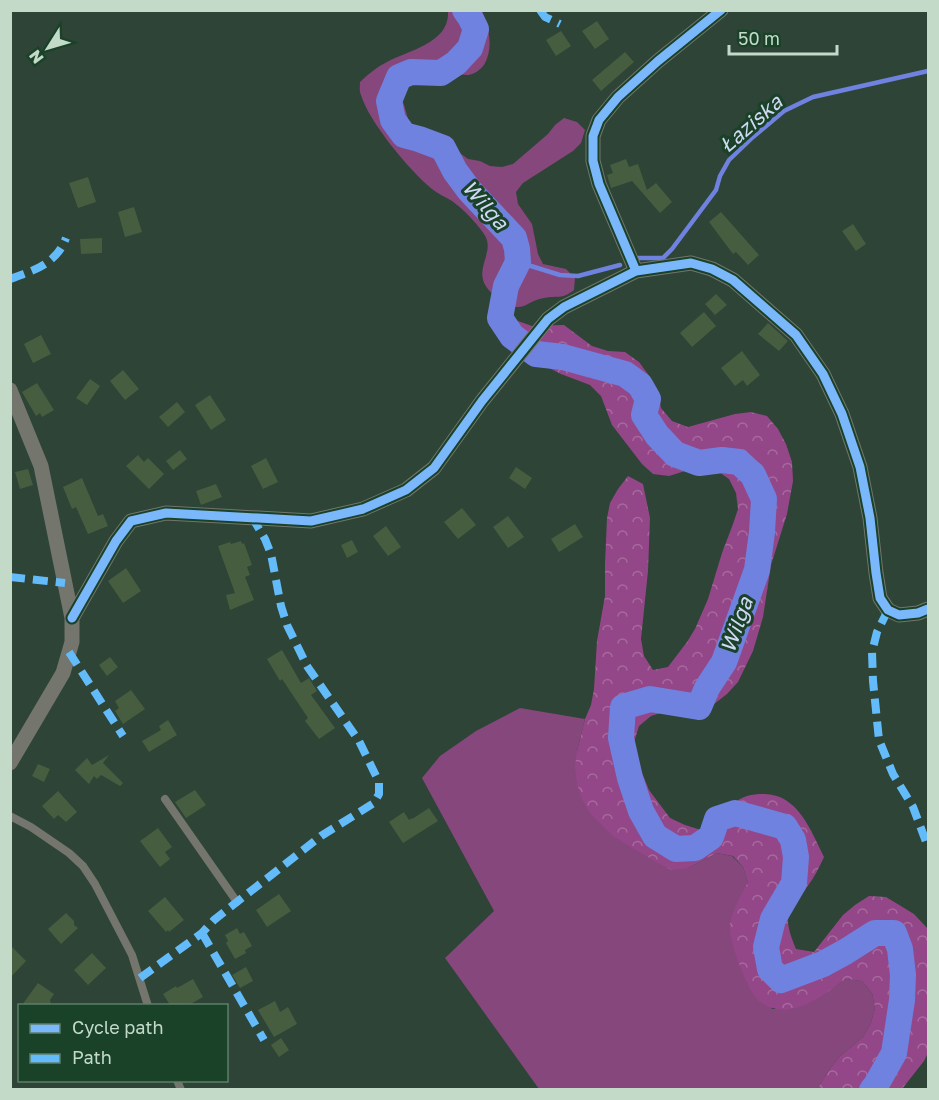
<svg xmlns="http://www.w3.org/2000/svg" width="939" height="1100" viewBox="0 0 939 1100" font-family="'Golos Text',sans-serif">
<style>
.grass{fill:#86477d}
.forest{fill:url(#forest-crowns)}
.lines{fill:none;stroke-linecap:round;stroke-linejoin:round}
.stream{stroke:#6f82df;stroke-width:4.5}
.river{stroke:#6f82df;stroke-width:26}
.building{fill:#475d40}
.service{stroke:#74756d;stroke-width:8}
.minor{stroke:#74756d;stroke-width:15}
.quiet{stroke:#63bbfa;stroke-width:8;stroke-dasharray:15 8;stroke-linecap:butt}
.cycleway-casing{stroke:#194229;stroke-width:13}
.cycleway{stroke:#7ab7fb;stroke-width:9}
.labels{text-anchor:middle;stroke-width:6;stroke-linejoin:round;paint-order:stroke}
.water-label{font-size:21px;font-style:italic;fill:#d1d8f3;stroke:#194229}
</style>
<defs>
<pattern id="forest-crowns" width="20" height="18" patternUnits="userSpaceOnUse" patternTransform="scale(1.5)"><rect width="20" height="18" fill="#944788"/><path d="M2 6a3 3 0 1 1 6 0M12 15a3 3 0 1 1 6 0" fill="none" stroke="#a66a9d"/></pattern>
</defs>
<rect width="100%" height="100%" fill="#2d4436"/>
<!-- grass -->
<path class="grass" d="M448 11H482C489 28 494 48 484 65 480 70 475 74 468 75 462 75 455 73 449 73 434 72 417 71 403 77L399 88 409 122 416 133 426 140 437 144 449 145 468 159 480 161 490 166 502 167 513 164 548 134 555 125 564 118 577 122 585 130 581 143 573 151 523 183 516 192 518 204 532 224 538 254 543 264 566 269 575 278 574 290C561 300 559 295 544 298 525 301 524 315 502 301 461 275 499 256 484 234 476 222 463 209 452 201 446 197 438 194 432 189 410 171 369 122 361 95 359 91 360 86 360 82 368 74 377 67 387 62 409 50 450 43 448 11Z
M520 708 585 719 577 751 688 868 717 853 732 856 743 867 748 882 735 910 730 926 772 1009C807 1010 819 997 846 979L862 981 872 993 875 1008 871 1023 863 1037 839 1057 829 1070 817 1089H539L445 958 494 911 422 778 440 756 476 731Z"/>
<!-- forest -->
<path class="forest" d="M515 320 532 326 564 325 592 346 608 351 625 352 639 362 650 377 658 392 661 408 672 421 688 427 735 414 751 412 767 416 778 429 786 444 792 462 793 481 787 514 771 565 763 617 753 651 738 682 727 694 714 704 698 710 682 708 667 711 651 716 639 726 634 742 636 758 649 790 670 818 685 825 701 830C707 827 712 824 717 820 724 814 730 806 737 801 745 795 754 794 764 794 798 794 811 831 824 857 819 868 814 878 807 887 801 896 790 905 788 916 787 927 792 939 796 949L814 952 843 915 855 905 869 896 886 897 914 914 928 929V1053L924 1061 902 1089H817L829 1070 839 1057 863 1037 871 1023 875 1008 872 993 862 981 846 979C829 991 811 1006 790 1009 779 1011 768 1008 759 1001 747 990 728 940 730 924 733 909 741 895 748 882L743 867 733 856 717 853 688 868 672 870 658 863 613 836 590 813 582 799 577 784 575 766 577 751 585 719 591 705 594 689 597 641 605 596V564L607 518 610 503 618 489 628 476 643 484 650 518 648 571 641 639 644 656 653 670 668 667 687 642 695 629 708 599 722 553 733 524 738 509 736 493 729 479 716 470 701 469 685 471 669 476 653 474 642 464 612 425 601 396 590 385 561 374 547 367 534 358 514 334 507 321Z"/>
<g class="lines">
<!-- stream -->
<path class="stream" d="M638 258H663L672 249 716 190 720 176 729 160 753 137 784 111 813 97 928 71
M518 262 560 275 578 276 620 265"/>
<!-- river -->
<path class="river" d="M465 10 470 17 476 29 470 48 456 63 441 73 411 72 399 77 389 101 393 120 404 135 419 139 443 148 455 171 469 190 514 238 517 249 518 262 506 286 500 318 512 336 536 354 563 357 625 374 640 385 648 399 644 415 657 435 675 454 699 463 722 460 739 462 753 475 764 499 762 532 757 570 724 662 707 688 699 707 650 699 623 707 621 738 630 778 641 811 655 836 676 849 695 848 711 837 717 819 735 813 785 827 793 840 796 857 794 883 773 919 766 947 770 969 781 980 823 964 845 952 875 933H894L900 949 903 975 902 1000 894 1053 876 1085 872 1090"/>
</g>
<!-- building -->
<path class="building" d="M597 21 609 39 595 49 582 31Z
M561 31 571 46 556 56 546 40Z
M625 52 634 62 601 91 592 80Z
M626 159 629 167 638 164 647 190 656 183 672 202 660 213 632 181 611 188 607 175 613 173 610 165Z
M88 177 96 202 78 208 69 183Z
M134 207 142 232 125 237 118 212Z
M721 212 759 255 748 265 736 252 733 254 709 222Z
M853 224 866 244 856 251 842 231Z
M102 238V253L81 254 80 239Z
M716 294 727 305 715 315 705 304Z
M704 312 716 326 692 347 680 333Z
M768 323 788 341 779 351 758 334Z
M41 335 51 354 33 363 24 344Z
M742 351 760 375 747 386 743 380 735 386 721 368Z
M123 370 139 389 125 400 110 381Z
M90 379 100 386 87 405 76 398Z
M37 383 54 410 42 417 40 413 36 416 22 392Z
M210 395 226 420 211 430 195 405Z
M177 402 185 412 168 427 159 417Z
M180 450 187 459 173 470 166 461Z
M138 455 144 462 148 458 164 474 149 489 126 466Z
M266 458 278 482 263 489 251 466Z
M516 467 532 478 525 489 509 478Z
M28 469 33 485 20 489 15 472Z
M82 478 98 516 103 514 108 526 88 534 76 507 72 509 63 487Z
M216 484 222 497 201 505 196 491Z
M462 508 476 525 458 539 444 522Z
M508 516 524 537 508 548 493 527Z
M575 524 583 537 559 552 551 539Z
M386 526 401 547 388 556 373 536Z
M352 540 358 552 347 558 341 545Z
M241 541 242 544 244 543 252 565 247 567 250 575 245 577 254 600 230 610 226 595 235 593 218 546 230 542 231 544Z
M126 568 141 591 123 603 108 581Z
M282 650 301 683 309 678 317 691 311 695 335 728 319 739 305 721 308 718 282 679 280 681 267 659Z
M110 657 118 667 107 676 99 665Z
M131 690 145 709 123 724 115 711 119 708 115 701Z
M168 720 177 735 149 752 142 741 161 730 159 726Z
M109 755 103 763 123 783 120 786 101 775 97 779 94 776 89 784 75 770 87 758 92 765Z
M38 764 50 769 44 782 32 776Z
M195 790 206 805 186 818 175 802Z
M58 791 77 812 66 822 58 815 54 819 42 806Z
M429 808 438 821 403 843 389 822 404 812 409 820 412 818V819Z
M158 828 172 847 165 852 170 859 160 867 140 841Z
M279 894 291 911 267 927 256 910Z
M165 897 184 920 169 932 168 930 166 932 148 911Z
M66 913 74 921V925L78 928 61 944 48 929Z
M237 928 240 934 244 932 252 946 245 950 246 953 235 959 226 943 228 941 225 935Z
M10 945 26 961 10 978Z
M92 953 106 968 88 985 74 970Z
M246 967 253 981 240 988 232 975Z
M193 979 203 997 189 1005H170L163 994 176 986 177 988Z
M38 983 54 994 50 1000 51 1005H22Z
M275 1001 280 1012 288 1007 297 1024 274 1037 258 1010Z
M281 1038 289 1050 279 1057 271 1045Z"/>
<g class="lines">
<!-- service -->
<path class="service" d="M165 799 237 902
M10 816 31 827 69 853 83 866 95 884 132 955 148 1006
M177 1080 181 1090"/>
<!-- minor -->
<path class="minor" d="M636 271 599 184 593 161V136L599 120 618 97 658 61 721 10
M10 390 41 466 72 618V642L63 673 10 763
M72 618 116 541 131 521 166 513 311 521 363 509 406 490 434 468 482 401 548 319 564 307 636 271 691 263 712 269 733 280 796 335 823 374 842 414 860 467 870 518 876 573 880 598 888 610 899 615 918 613 928 609"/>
<!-- quiet -->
<path class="quiet" d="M540 10 545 17 560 24
M10 279C35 270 56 264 66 238
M10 577 65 583
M888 610 877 632 872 652 873 681 879 740 893 774 913 807 928 847
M69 652 123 736
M202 933 264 1040
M140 978 202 933 214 920 321 836 374 803 379 794V782L359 741 307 666 287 625 281 606 271 554 265 539 252 517"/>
<defs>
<path id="cycleway" d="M636 271 599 184 593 161V136L599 120 618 97 658 61 721 10
M72 618 116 541 131 521 166 513 311 521 363 509 406 490 434 468 482 401 548 319 564 307 636 271 691 263 712 269 733 280 796 335 823 374 842 414 860 467 870 518 876 573 880 598 888 610 899 615 918 613 928 609"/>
</defs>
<!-- cycleway casing -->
<use href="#cycleway" class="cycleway-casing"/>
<!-- cycleway -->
<use href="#cycleway" class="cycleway"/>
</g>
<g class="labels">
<!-- water labels -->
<g class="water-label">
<text transform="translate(751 124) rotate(-41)" y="7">Łaziska</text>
<text transform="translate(485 205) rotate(49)" y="7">Wilga</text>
<text transform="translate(737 625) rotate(-70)" y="7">Wilga</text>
</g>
</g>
<!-- border -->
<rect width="939" height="1100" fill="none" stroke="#c3dac9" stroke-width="24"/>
<!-- legend -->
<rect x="18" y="1004" width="210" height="78" fill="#194229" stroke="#5d7f69" stroke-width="1.5"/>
<rect x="30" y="1024" width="30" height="9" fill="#7ab7fb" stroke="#5d7f69" stroke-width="1.5"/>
<text x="72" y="1034" font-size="18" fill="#c3dac9">Cycle path</text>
<rect x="30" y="1054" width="30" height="9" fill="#63bbfa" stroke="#5d7f69" stroke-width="1.5"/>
<text x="72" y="1064" font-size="18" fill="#c3dac9">Path</text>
<!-- north arrow -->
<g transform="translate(48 48) rotate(233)" stroke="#194229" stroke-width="4.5" paint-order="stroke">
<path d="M0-4.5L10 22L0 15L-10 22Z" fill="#c3dac9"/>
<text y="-9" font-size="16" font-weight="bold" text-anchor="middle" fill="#c3dac9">N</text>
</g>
<!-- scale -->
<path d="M729 45v9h108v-9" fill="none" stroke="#c3dac9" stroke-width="3"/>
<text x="738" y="45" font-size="18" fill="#c3dac9" stroke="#194229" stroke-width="4.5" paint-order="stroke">50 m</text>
</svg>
